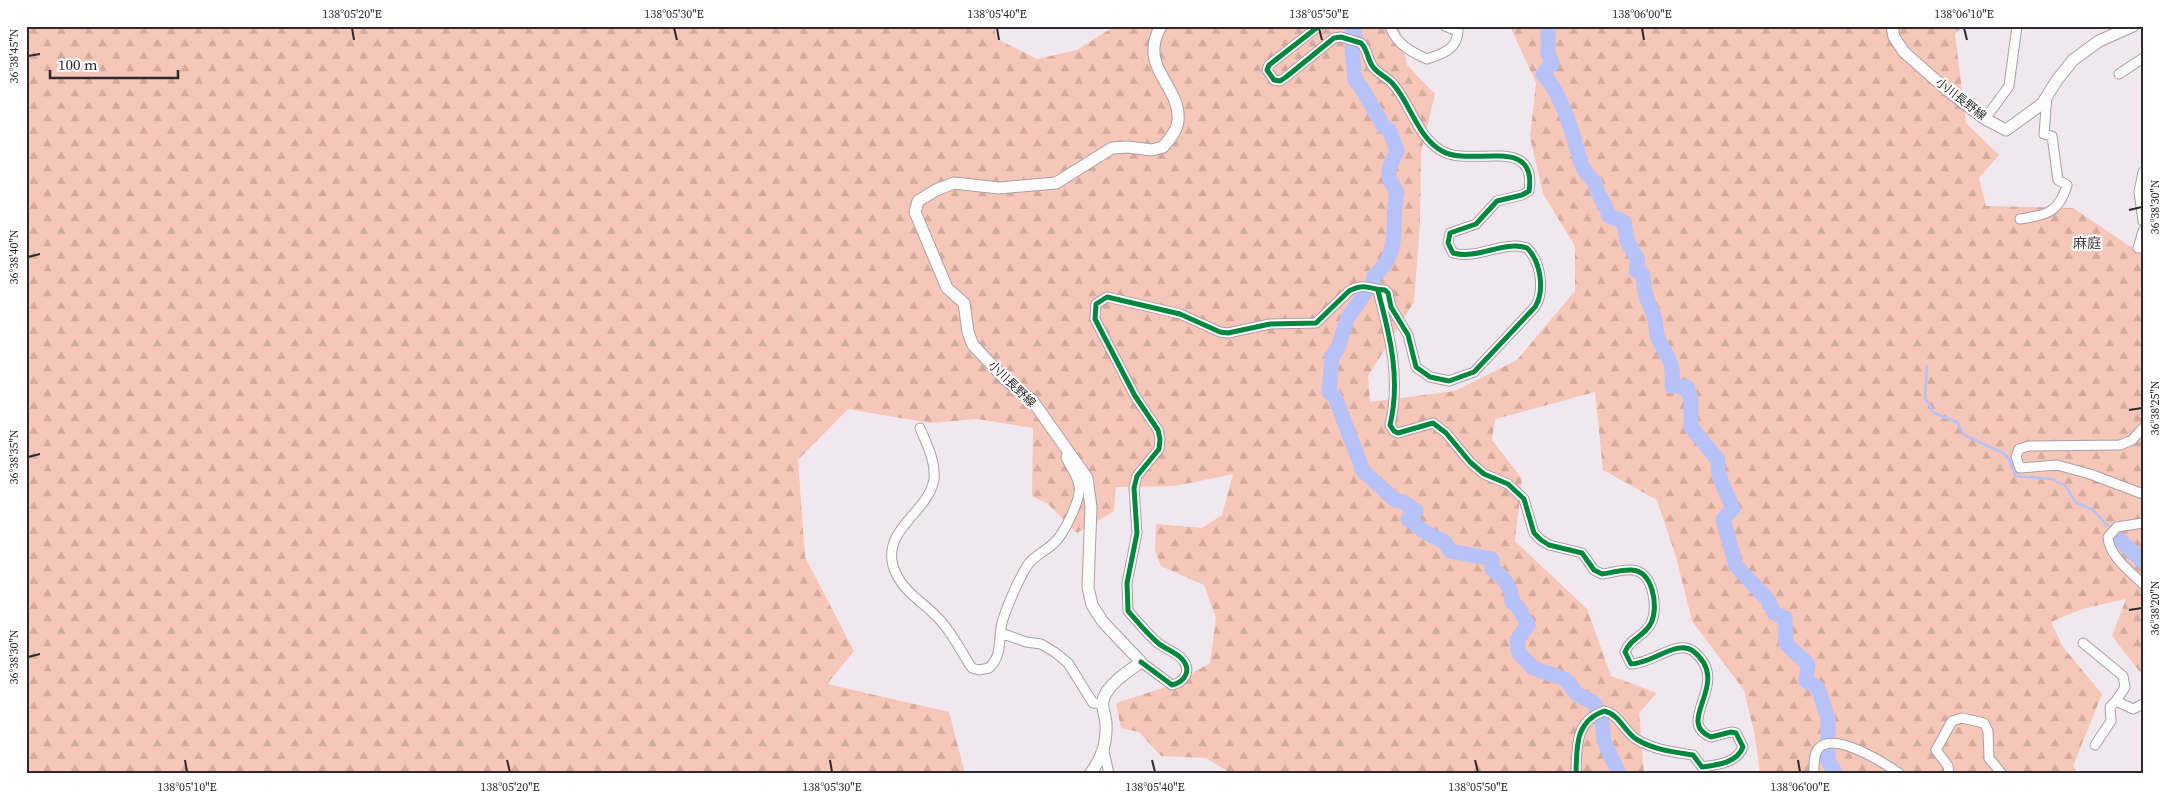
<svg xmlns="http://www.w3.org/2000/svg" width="2169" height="800" viewBox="0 0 2169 800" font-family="'Source Serif 4','Noto Sans JP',serif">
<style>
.forest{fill:url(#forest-firs)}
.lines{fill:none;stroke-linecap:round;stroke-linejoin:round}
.stream{stroke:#b7c2f8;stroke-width:2.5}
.river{stroke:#b7c2f8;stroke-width:15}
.minor-casing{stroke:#a7a0a5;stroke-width:11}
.secondary-casing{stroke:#a7a0a5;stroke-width:13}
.minor{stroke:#fdfcfc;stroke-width:9}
.secondary{stroke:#fdfcfc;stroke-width:11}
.cycleway-casing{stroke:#fff;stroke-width:8}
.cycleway{stroke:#00873e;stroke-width:5}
.ticks{fill:none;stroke:#2e292c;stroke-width:2}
.labels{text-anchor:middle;stroke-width:4;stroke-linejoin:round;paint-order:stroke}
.street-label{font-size:12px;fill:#2e292c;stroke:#fff}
.neighbourhood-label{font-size:14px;fill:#4e424b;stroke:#fff}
.neatline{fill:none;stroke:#2e292c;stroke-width:2}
.ticks-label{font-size:12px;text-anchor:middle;fill:#2e292c}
</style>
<defs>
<pattern id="forest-firs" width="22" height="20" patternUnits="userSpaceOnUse" patternTransform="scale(1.25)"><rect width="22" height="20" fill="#f6c6b8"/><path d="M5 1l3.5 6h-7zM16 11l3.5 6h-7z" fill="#d3aa9e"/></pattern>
</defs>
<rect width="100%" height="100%" fill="#f0e8ee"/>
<!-- forest -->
<path class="forest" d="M26 26H994L997 39 1037 59 1077 50 1115 26H1399L1407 65 1435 94 1421 153 1420 224 1414 302 1368 376 1370 402 1455 391 1517 360 1575 291V246L1543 194 1530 137 1536 83 1510 26H1964L1955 33 1966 123 1999 155 1979 178 1986 206 2073 208 2143 255V676L2112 636 2126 599 2082 609 2051 622 2063 647 2102 694 2073 766 2079 774H1760L1755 736 1744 690 1692 621 1676 557 1657 500 1603 470 1595 392 1495 419 1492 440 1522 479 1515 541 1587 609 1611 676 1657 693 1639 713 1644 774H1232L1206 758 1161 756 1139 732 1121 728 1116 703 1172 685 1210 663 1216 618 1204 585 1161 566 1155 551 1156 524 1202 528 1222 515 1233 474 1175 486 1116 487 1114 511 1077 533 1048 504 1032 496 1033 428 978 419 930 423 848 409 798 460 805 557 854 651 827 684 949 712 965 774H26Z"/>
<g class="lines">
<!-- stream -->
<path class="stream" d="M1927 366 1925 398 1934 413 1957 422 1964 435 2003 453 2008 458 2016 476 2052 479 2066 486 2075 502 2093 510 2108 526
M2118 538 2121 541"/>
<!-- river -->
<path class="river" d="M1351 26 1355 36 1352 49 1355 80 1361 87 1384 127 1390 131 1397 151C1388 169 1384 175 1397 192 1390 223 1403 252 1374 276L1373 282 1348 317 1338 348 1332 357 1329 392 1335 397 1363 471 1395 500 1403 502 1416 511 1408 519 1425 532 1445 542 1450 551 1492 559V569C1504 577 1512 588 1512 602L1518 607 1528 625 1517 640 1519 653 1533 668 1565 679 1577 694 1594 703 1602 722 1604 741 1619 774
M1548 26V54L1552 63 1543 74C1559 91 1568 119 1575 142 1581 160 1579 168 1595 182 1596 195 1606 203 1609 216L1624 222 1627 241 1638 260 1636 270 1643 275C1644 293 1647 300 1654 316 1656 321 1656 329 1657 335 1665 357 1675 359 1672 386L1687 387 1691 400V427L1718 460C1716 477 1728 494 1733 509L1723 519 1736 566 1768 600 1774 613 1785 618 1786 644 1808 664 1806 681 1818 688 1828 719V761L1836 774
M2121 541 2143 562"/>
<defs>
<path id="minor" d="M1390 26C1396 44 1411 52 1427 59 1443 53 1457 50 1458 31L1445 26
M2119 74 2143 58
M1985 119 2009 86 2017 26
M2143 172 2139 192 2143 221
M2020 219C2046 215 2059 213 2067 185L2058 180 2052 136 2044 134 2047 96
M2143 231 2138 248H2143
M1378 291C1390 336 1401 379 1390 425L1394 431 1398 433 1433 423 1446 433 1470 462 1484 474 1508 484 1524 499 1534 533 1541 540 1549 545 1582 553 1594 570 1602 574C1611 573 1623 569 1632 570 1653 571 1658 606 1652 621 1646 636 1630 638 1625 652L1631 664C1652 664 1677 639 1693 651 1734 683 1673 721 1711 737L1731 732 1736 733 1743 747C1737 763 1717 765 1702 767L1693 755C1673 752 1654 750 1636 739 1624 731 1619 714 1604 711 1574 722 1577 748 1576 774
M920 428C926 443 936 461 934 479 929 512 883 528 893 566 901 591 921 600 937 617 951 630 961 652 972 668L979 670 989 668C1004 654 997 637 1003 619 1009 602 1018 581 1027 566 1034 555 1047 551 1056 541 1064 533 1077 506 1079 493 1081 481 1072 469 1066 458L1068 451
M2143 428 2132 440 2120 445 2029 446 2019 449 2016 457 2020 468 2057 465 2090 474 2143 494
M2143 523 2117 527 2108 537C2109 556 2130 571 2143 584
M1001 633 1026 642 1041 644 1056 653 1068 663 1093 703 1102 704
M2083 643 2123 676 2125 687 2116 701
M1141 662 1172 685C1185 682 1192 670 1182 659 1176 652 1165 649 1158 643 1147 634 1138 622 1128 611L1127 583 1137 533 1134 488 1137 476 1159 449 1160 439 1158 430 1135 396 1095 319 1096 304 1107 297 1180 314 1220 332 1228 333 1270 324 1316 323 1349 291C1366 282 1370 290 1385 290L1388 293 1391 307 1408 335 1416 367 1430 377 1449 381 1474 372 1535 307C1545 291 1541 262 1527 248 1503 240 1478 260 1453 253L1448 243 1450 233 1476 224 1497 201 1522 195 1529 191C1538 134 1470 168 1442 151 1418 138 1410 103 1393 84 1387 77 1378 74 1373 67 1367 59 1368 50 1361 43L1341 37 1334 38 1286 77 1280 81 1274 80 1267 70 1269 65 1319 26
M2095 745 2111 721 2110 707 2116 701 2133 709 2143 704
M1104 751 1109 774
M1814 774C1814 766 1813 754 1819 748 1835 731 1886 764 1900 774
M1949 774 1948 766 1936 750 1952 721 1962 718 1984 723 1988 731 1989 758 2002 774"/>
<path id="secondary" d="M1892 26 1894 37 1904 52 1947 90 1985 119 2006 130 2042 104 2057 80 2073 60 2099 41 2133 26
M1090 774C1102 758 1107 743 1106 723 1105 712 1099 704 1106 693 1114 680 1129 671 1141 662L1103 622 1092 605 1088 587 1091 507 1087 478 1032 400 1006 380 973 345 968 332 964 303 947 288 915 212 918 201 936 190 954 183 999 188 1056 183 1112 148 1128 147 1152 150 1163 147C1169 140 1178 130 1178 120 1181 86 1137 67 1161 26"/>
</defs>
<!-- minor casing -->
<use href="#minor" class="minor-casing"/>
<!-- secondary casing -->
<use href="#secondary" class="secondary-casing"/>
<!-- minor -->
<use href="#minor" class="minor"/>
<!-- secondary -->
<use href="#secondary" class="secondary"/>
<defs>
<path id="cycleway" d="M1378 291C1390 336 1401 379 1390 425L1394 431 1398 433 1433 423 1446 433 1470 462 1484 474 1508 484 1524 499 1534 533 1541 540 1549 545 1582 553 1594 570 1602 574C1611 573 1623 569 1632 570 1653 571 1658 606 1652 621 1646 636 1630 638 1625 652L1631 664C1652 664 1677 639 1693 651 1734 683 1673 721 1711 737L1731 732 1736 733 1743 747C1737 763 1717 765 1702 767L1693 755C1673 752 1654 750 1636 739 1624 731 1619 714 1604 711 1574 722 1577 748 1576 774
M1141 662 1172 685C1185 682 1192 670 1182 659 1176 652 1165 649 1158 643 1147 634 1138 622 1128 611L1127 583 1137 533 1134 488 1137 476 1159 449 1160 439 1158 430 1135 396 1095 319 1096 304 1107 297 1180 314 1220 332 1228 333 1270 324 1316 323 1349 291C1366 282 1370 290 1385 290L1388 293 1391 307 1408 335 1416 367 1430 377 1449 381 1474 372 1535 307C1545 291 1541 262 1527 248 1503 240 1478 260 1453 253L1448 243 1450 233 1476 224 1497 201 1522 195 1529 191C1538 134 1470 168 1442 151 1418 138 1410 103 1393 84 1387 77 1378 74 1373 67 1367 59 1368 50 1361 43L1341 37 1334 38 1286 77 1280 81 1274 80 1267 70 1269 65 1319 26"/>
</defs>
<!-- cycleway casing -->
<use href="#cycleway" class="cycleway-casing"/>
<!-- cycleway -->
<use href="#cycleway" class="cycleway"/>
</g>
<!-- ticks -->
<path class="ticks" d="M352 28 354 40M674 28 677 40M997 28 999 40M1319 28 1322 40M1642 28 1644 40M1964 28 1967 40M28 56 40 54M2129 210 2142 207M28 257 40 254M2129 410 2142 408M28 457 40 454M2129 610 2142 608M28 657 40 654M185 760 187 772M507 760 510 772M830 760 832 772M1152 760 1155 772M1475 760 1478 772M1798 760 1800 772"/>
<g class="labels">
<!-- street labels -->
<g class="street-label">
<text transform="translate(1961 99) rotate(38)" y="4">小川長野線</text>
<text transform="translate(1012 384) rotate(44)" y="4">小川長野線</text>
</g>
<!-- neighbourhood labels -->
<g class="neighbourhood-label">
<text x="2087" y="248">麻庭</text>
</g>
</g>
<!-- border -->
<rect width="2169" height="800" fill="none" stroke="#ffffff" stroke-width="55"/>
<!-- scale -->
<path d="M50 70v8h128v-8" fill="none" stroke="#2e292c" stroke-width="2.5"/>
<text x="58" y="70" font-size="15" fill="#2e292c" stroke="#ffffff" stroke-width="4" paint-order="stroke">100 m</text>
<rect x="28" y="28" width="2114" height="744" class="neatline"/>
<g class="ticks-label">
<text x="352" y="18">138°05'20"E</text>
<text x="674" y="18">138°05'30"E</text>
<text x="997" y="18">138°05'40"E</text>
<text x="1319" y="18">138°05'50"E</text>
<text x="1642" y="18">138°06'00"E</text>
<text x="1964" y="18">138°06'10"E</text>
<text transform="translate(14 56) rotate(-90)" y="4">36°38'45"N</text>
<text transform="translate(2155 207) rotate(-90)" y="4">36°38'30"N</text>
<text transform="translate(14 257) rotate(-90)" y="4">36°38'40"N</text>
<text transform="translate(2155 408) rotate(-90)" y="4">36°38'25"N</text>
<text transform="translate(14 457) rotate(-90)" y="4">36°38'35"N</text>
<text transform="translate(2155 608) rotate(-90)" y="4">36°38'20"N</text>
<text transform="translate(14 657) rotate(-90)" y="4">36°38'30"N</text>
<text x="187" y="791">138°05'10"E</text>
<text x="510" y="791">138°05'20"E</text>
<text x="832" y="791">138°05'30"E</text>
<text x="1155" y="791">138°05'40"E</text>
<text x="1478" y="791">138°05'50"E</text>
<text x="1800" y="791">138°06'00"E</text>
</g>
</svg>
